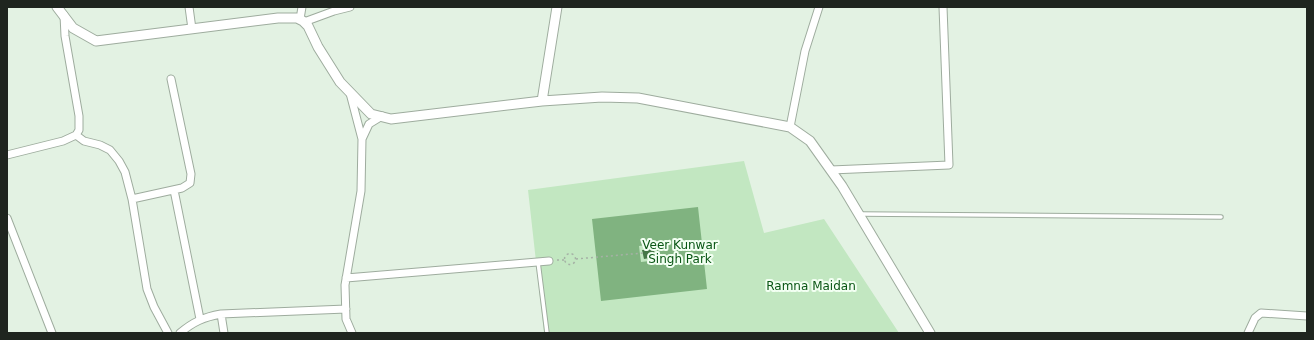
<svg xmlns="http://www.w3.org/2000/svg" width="1314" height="340" viewBox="0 0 1314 340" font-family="'DejaVu Sans',sans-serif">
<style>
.green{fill:#c2e7c1}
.water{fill:#80b380;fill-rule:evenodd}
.building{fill:#467747}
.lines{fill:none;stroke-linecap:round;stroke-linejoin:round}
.service-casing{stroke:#9eac9e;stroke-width:5.5}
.minor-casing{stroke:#9eac9e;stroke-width:9}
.tertiary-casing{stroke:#9eac9e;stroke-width:11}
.path{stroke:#a5b1a5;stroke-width:1.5;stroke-dasharray:2 3;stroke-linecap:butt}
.service{stroke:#fff;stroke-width:3.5}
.minor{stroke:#fff;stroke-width:7}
.tertiary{stroke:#fff;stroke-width:9}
.labels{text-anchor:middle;stroke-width:4;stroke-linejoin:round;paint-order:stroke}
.park-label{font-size:12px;fill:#095614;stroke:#f2fff2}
</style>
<rect width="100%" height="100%" fill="#e3f2e3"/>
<!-- green -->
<path class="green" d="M744 161 764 233 824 219 899 333H544L528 190Z"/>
<!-- water -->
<path class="water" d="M698 207 707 289 601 301 592 219ZM656 244 658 260 641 262 639 246Z"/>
<!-- building -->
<path class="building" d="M654 249 655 257 644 259 642 250Z"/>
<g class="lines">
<defs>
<path id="service" d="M860 214 1221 217
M538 262 547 333"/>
<path id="minor" d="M189 7 192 29
M300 19 302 7
M304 22 334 11 350 7
M350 93 362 139
M790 127 805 51 819 7
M76 135 84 141 100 145 110 150 119 161 125 172 132 199 147 289 154 307 168 333
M7 155 63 141 76 135 79 130V116L65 36 64 15
M831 170 949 165 943 7
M174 190 200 319
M132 199 182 188 190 183 191 174 171 79
M7 218 52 333
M346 278 549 261
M180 333C193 322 204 317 221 314
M224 333 221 314 346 309
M352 333 346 319 345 285 361 191 362 139 369 124 382 116
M1248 333 1255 318 1261 313 1307 316"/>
<path id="tertiary" d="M57 7 73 28 96 41 278 18H297L303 21 308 26 318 47 340 82 371 114 391 119 542 101 602 97 638 98 790 127 810 141 842 186 930 333
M542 101 557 7"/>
</defs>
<!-- service casing -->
<use href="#service" class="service-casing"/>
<!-- minor casing -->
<use href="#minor" class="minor-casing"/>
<!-- tertiary casing -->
<use href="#tertiary" class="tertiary-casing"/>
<!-- path -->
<path class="path" d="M564.5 259a5.5 5.5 0 1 1 11 0a5.5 5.5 0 1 1-11 0Z
M576 259 643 253
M557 260H564"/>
<!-- service -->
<use href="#service" class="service"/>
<!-- minor -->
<use href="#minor" class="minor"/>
<!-- tertiary -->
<use href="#tertiary" class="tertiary"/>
</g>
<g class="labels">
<!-- park labels -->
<g class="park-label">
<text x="680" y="249">Veer Kunwar<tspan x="680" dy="14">Singh Park</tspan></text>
<text x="811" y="290">Ramna Maidan</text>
</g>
</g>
<!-- border -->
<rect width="1314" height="340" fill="none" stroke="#1f251f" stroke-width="16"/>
</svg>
